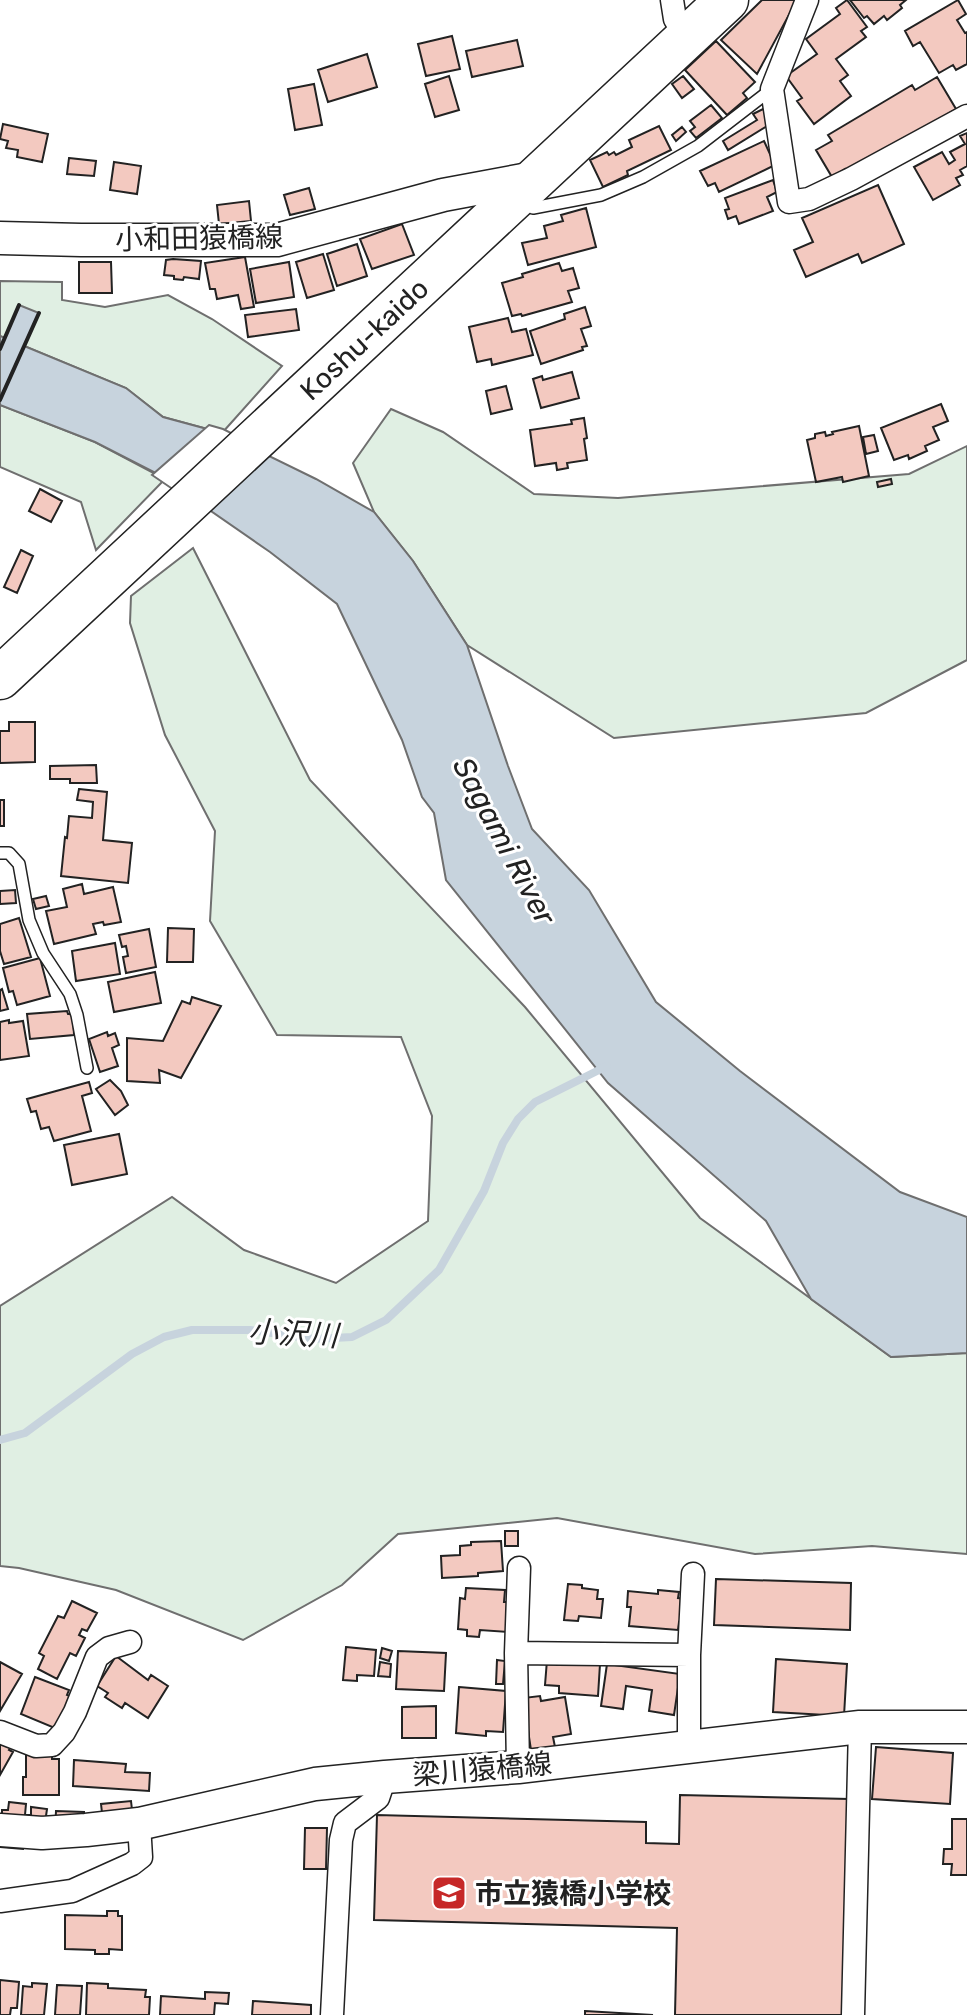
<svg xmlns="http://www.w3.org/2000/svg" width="967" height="2015" viewBox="0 0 967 2015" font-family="Rubik,'Noto Sans JP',sans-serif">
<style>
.green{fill:#e0efe3;stroke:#6f6f6f;stroke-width:2}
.water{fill:#c7d3dd;stroke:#6f6f6f;stroke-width:2}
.pier{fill:#fff;stroke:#6f6f6f;stroke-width:2}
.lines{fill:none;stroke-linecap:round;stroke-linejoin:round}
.stream{stroke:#c7d3dd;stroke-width:8}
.building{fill:#f3c9c0;stroke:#222;stroke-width:2}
.lane-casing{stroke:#222;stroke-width:14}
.street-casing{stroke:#222;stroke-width:25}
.secondary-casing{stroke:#222;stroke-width:35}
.highway-casing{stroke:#222;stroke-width:45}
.lane{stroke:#fff;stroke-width:11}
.street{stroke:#fff;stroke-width:22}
.secondary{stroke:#fff;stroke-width:32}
.highway{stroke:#fff;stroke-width:42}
.wall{stroke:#222;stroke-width:4}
.labels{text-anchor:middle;stroke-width:6;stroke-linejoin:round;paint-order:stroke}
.street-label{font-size:28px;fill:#222;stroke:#fff}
.poi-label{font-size:28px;font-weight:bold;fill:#222;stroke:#fff;text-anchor:start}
.water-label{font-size:30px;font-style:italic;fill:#222;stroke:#fff}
</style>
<rect width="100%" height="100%" fill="#fff"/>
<!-- green -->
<path class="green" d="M0 281 62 282V300L105 307 168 295 212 319 282 366 222 433 163 417 126 388 0 336Z
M0 405 95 442 165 479 96 550 81 502 0 467Z
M391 409 443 432 534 494 618 498 909 474 967 446V660L866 713 614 738 467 645 413 561 374 512 353 463Z
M193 548 310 780 525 1007 700 1218 891 1357 967 1353V1554L872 1546 755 1554 557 1518 398 1534 342 1585 243 1640 116 1590 19 1568 0 1566V1306L172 1197 244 1250 336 1283 428 1221 432 1116 401 1037 277 1035 210 921 215 831 165 735 130 623 131 596Z"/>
<!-- water -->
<path class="water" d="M19 305 39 313 24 346 126 388 163 417 222 433 316 479 374 512 413 561 467 645 508 766 532 829 589 890 656 1002 740 1071 900 1192 967 1217V1353L891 1357 811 1299 766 1221 608 1083 446 880 434 813 422 797 402 740 337 604 270 552 156 473 95 442 0 405V336L5 338Z"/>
<!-- pier -->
<path class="pier" d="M209 425 223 429 261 448 199 507 152 475Z"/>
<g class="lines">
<!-- stream -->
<path class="stream" d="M0 1440 25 1433 132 1354 164 1337 192 1330H250L314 1339 352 1337 386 1320 439 1270 484 1191 503 1143 518 1119 535 1102 607 1066"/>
</g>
<!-- building -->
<path class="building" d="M762 0H797L757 74 721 40Z
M847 0 867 27 861 31 866 37 836 59 848 75 840 81 851 96 814 124 797 101 802 98 786 76 817 54 806 39 840 14 836 8Z
M850 0H906L900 5 902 8 887 20 884 16 874 24 867 16 864 18Z
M958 0 966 14 957 20 965 33 967 32V64L956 70 953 65 939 73 920 42 913 46 905 31Z
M452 36 460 69 426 76 418 44Z
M517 40 523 66 472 77 466 51Z
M716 41 755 82 743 93 747 98 727 115 685 70Z
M367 54 377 87 328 102 318 70Z
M449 76 459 110 435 117 425 84Z
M683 76 694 89 682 98 672 84Z
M937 77 956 109 847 173 845 169 832 177 816 150 832 141 828 135 912 85 915 90Z
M314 84 322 125 295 130 288 89Z
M711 105 722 118 696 138 690 131 695 127 690 121Z
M763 109 772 123 728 150 723 141 757 120 753 114Z
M3 124 48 134 42 162 17 157 18 150 6 148 8 141 0 139Z
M659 126 671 150 627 171 628 175 603 187 590 160 607 152 609 155 614 152 616 155 632 147 629 140Z
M682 127 686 132 676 141 672 135Z
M967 133V166L960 170 963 175 956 178 960 185 933 200 914 167 942 152 949 164 955 160 950 152 965 144 960 136Z
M764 141 775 165 719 192 715 183 708 186 700 171Z
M69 158 96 161 94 176 67 174Z
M114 162 141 166 137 194 110 190Z
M773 180 777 192 767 197 773 211 739 224 736 216 728 219 725 210 729 209 725 198Z
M878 185 904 244 862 263 858 254 806 277 794 250 813 242 802 218Z
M309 188 315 209 290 215 284 195Z
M249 201 251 221 219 224 217 205Z
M586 208 596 247 528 265 522 243 547 238 544 226 563 221 561 215Z
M402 224 414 255 372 269 360 239Z
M357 244 367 276 337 286 327 254Z
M323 254 334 290 307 298 296 262Z
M245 257 254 307 241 309 238 295 217 299 215 289H210L205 263Z
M173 259 201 261 199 279 184 277 183 280 174 279V276L164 275 166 260Z
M79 262H111L112 293H79Z
M289 262 294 297 256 303 250 269Z
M559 263 562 271 573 268 579 288 568 291 572 302 522 316 521 314 512 316 502 283 523 277 522 274Z
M585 307 591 326 581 329 587 346 582 347 583 350 541 364 530 331 565 319 564 314Z
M296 309 299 330 248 337 245 315Z
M508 318 512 332 526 329 533 355 492 365 491 359 477 362 469 327Z
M572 372 579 398 541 408 533 379 542 376 543 380Z
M506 386 512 409 491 414 486 391Z
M941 404 948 421 933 427 939 440 925 446 927 451 909 459 908 455 894 460 881 428Z
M584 418 587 438 584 439 587 460 567 463 568 468 557 470 556 463 535 466 530 430 572 424 571 420Z
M859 426 869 476 843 482 842 477 816 482 807 440 815 438V434L825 432 826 436 833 434 832 432Z
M874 435 878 451 866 454 863 437Z
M891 479 892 484 878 487 877 482Z
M40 489 62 501 51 522 29 511Z
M21 550 33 556 17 593 4 587Z
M9 722H35V762L0 763V731H9Z
M96 765 97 783H70V779H50V766Z
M79 789 107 792 103 840 132 843 128 883 61 876 65 837 67 838 69 816 92 818 93 802 77 800Z
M0 800H4V826H0Z
M82 884 84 894 113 887 121 922 104 925 103 922 93 924 96 934 54 944 46 911 67 907 63 889Z
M15 890 16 903 0 904V891Z
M46 896 49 906 36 909 33 899Z
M19 918 31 957 4 964 0 951V924Z
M168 928 194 929 193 962H167Z
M149 929 156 967 126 973 123 957 128 956 126 946 122 947 119 935Z
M115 943 120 974 76 981 72 951Z
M40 958 50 996 17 1005 13 991 9 992 3 968Z
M155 972 161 1003 114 1012 108 982Z
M2 989 8 1009 0 1011V990Z
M192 997 221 1006 181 1078 159 1070 160 1083 127 1081V1038L163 1041 182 1001 190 1004Z
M67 1011 68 1014H73L74 1035 30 1039 27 1014Z
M9 1020V1023L23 1021 29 1056 0 1060V1022Z
M107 1032 108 1036 115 1033 119 1045 112 1048 118 1066 100 1072 89 1039Z
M110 1080 121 1091 128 1105 115 1115 96 1089Z
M89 1082 92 1093 82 1096 91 1131 54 1141 49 1127 41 1129 36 1111 31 1112 27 1099Z
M119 1134 127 1174 72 1185 64 1145Z
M505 1531H518V1546H505Z
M501 1541 503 1571 478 1573V1576L442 1578 441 1556 460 1555V1546L471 1545V1542Z
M716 1579 851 1583 850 1630 714 1625Z
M568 1584 582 1585V1588L598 1590 597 1599H603L601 1618 579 1616 578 1621 564 1620Z
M466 1588 505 1590 504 1602H510L508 1632 480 1630 479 1637 467 1636V1630L458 1629 460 1598 465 1599Z
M658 1590 679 1592 678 1598 688 1599 686 1623 679 1622 678 1630 629 1626 631 1607H627L628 1591 658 1594Z
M72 1601 97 1613 87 1631 82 1629 79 1635 85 1638 76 1656 70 1653 57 1679 38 1669 44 1656 39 1653 58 1616 64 1618Z
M346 1647 376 1650 374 1676 357 1675V1681L343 1680Z
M382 1648 392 1651 389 1661 380 1658Z
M398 1651 446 1653 444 1691 396 1689Z
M116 1656 148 1680 151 1675 168 1686 148 1718 125 1703 122 1708 105 1697 108 1693 97 1686Z
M776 1659 847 1664 844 1716 773 1712Z
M497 1660 505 1661 503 1684H496Z
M547 1660 600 1664 598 1696 559 1693V1686L545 1685Z
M0 1662 22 1674 0 1711Z
M380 1662 391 1664 390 1677 378 1676Z
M607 1664 680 1674 674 1715 649 1711 652 1690 626 1686 623 1709 601 1706Z
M35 1677 69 1690 67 1695 70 1696 57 1729 21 1714Z
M459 1687 506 1691 503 1732 486 1731V1736L456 1733Z
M540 1696 541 1701 565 1697 571 1734 553 1737 555 1747 531 1750 523 1698Z
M436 1706V1738H402V1707Z
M2 1741 12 1746 9 1750 13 1752 0 1775V1744Z
M876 1747 953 1753 950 1804 872 1799Z
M26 1754H52V1759H59V1795H23V1777H26Z
M74 1760 126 1764 125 1772 150 1773 149 1791 73 1786Z
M680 1795 849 1799 843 2015H675L677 1928 374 1920 377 1815 646 1822V1843L679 1844Z
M131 1801 134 1827 104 1830 101 1804Z
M9 1802 26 1804 25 1815H31V1807L47 1809 44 1830 24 1839 23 1849 0 1847V1815H2V1810H8Z
M56 1811 84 1812 83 1833 55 1832Z
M952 1819H967V1875H951L952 1864H943L944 1849H952Z
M305 1828H327L326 1869H304Z
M107 1911H118V1916H122V1950L109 1949V1954H95V1950L65 1949V1915L107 1916Z
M0 1980 19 1982 17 2008H11L10 2015H0Z
M32 1983 47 1984 44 2015H21L23 1986 32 1987Z
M87 1983 108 1984V1988L146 1990 145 1997H150L149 2015H86Z
M57 1985 82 1986 80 2015H55Z
M205 1992 229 1993 228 2004 215 2003 214 2015H160L161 1996 205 1999Z
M253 2001 311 2005V2015H252Z
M585 2011 653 2015H585Z"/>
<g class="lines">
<defs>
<path id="lane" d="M525 201 533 208 601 195 643 177 698 146 772 89
M0 853H9L19 864 29 920 43 953 70 994 77 1015 87 1068"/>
<path id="street" d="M672 0 675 19 686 37
M807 0 772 89 789 202 809 199 851 179 967 116
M516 1653 689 1655
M0 1732 36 1746 52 1745 64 1732 75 1712 97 1657 109 1648 130 1642
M689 1748V1655L693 1574
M518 1767 516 1653 519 1568
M0 1901 72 1891 132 1864 141 1857 139 1824
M332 2015 341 1840 345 1823 378 1798 385 1777
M853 2015 860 1727"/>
<path id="secondary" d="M0 238 81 240H277L443 195 534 178
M0 1830 42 1833 86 1830 139 1824 315 1784 385 1777 518 1767 860 1727H967"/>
<path id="highway" d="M0 678 727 0"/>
</defs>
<!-- lane casing -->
<use href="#lane" class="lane-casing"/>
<!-- street casing -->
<use href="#street" class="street-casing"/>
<!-- secondary casing -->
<use href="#secondary" class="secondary-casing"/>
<!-- highway casing -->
<use href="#highway" class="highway-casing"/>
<!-- lane -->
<use href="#lane" class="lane"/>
<!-- street -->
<use href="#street" class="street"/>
<!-- secondary -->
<use href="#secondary" class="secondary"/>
<!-- highway -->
<use href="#highway" class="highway"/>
<!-- wall -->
<path class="wall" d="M0 349 19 305
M0 400 39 313"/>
</g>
<!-- icons -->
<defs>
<symbol id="school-square" viewBox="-11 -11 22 22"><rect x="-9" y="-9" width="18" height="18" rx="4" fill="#c62828" stroke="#fff"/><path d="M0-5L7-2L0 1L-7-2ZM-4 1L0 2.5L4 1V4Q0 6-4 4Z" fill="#fff"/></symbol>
</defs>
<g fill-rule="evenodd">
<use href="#school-square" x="429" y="1873" width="40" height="40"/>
</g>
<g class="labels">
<!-- street labels -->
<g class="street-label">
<text transform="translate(199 238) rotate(-1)" y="10">小和田猿橋線</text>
<text transform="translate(364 339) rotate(-43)" y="10">Koshu-kaido</text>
<text transform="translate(482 1769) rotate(-5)" y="10">梁川猿橋線</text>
</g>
<!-- poi labels -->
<g class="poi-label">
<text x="475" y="1903">市立猿橋小学校</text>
</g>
<!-- water labels -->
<g class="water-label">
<text transform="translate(504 841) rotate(62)" y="10">Sagami River</text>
<text transform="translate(293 1334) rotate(3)" y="10">小沢川</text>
</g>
</g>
</svg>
